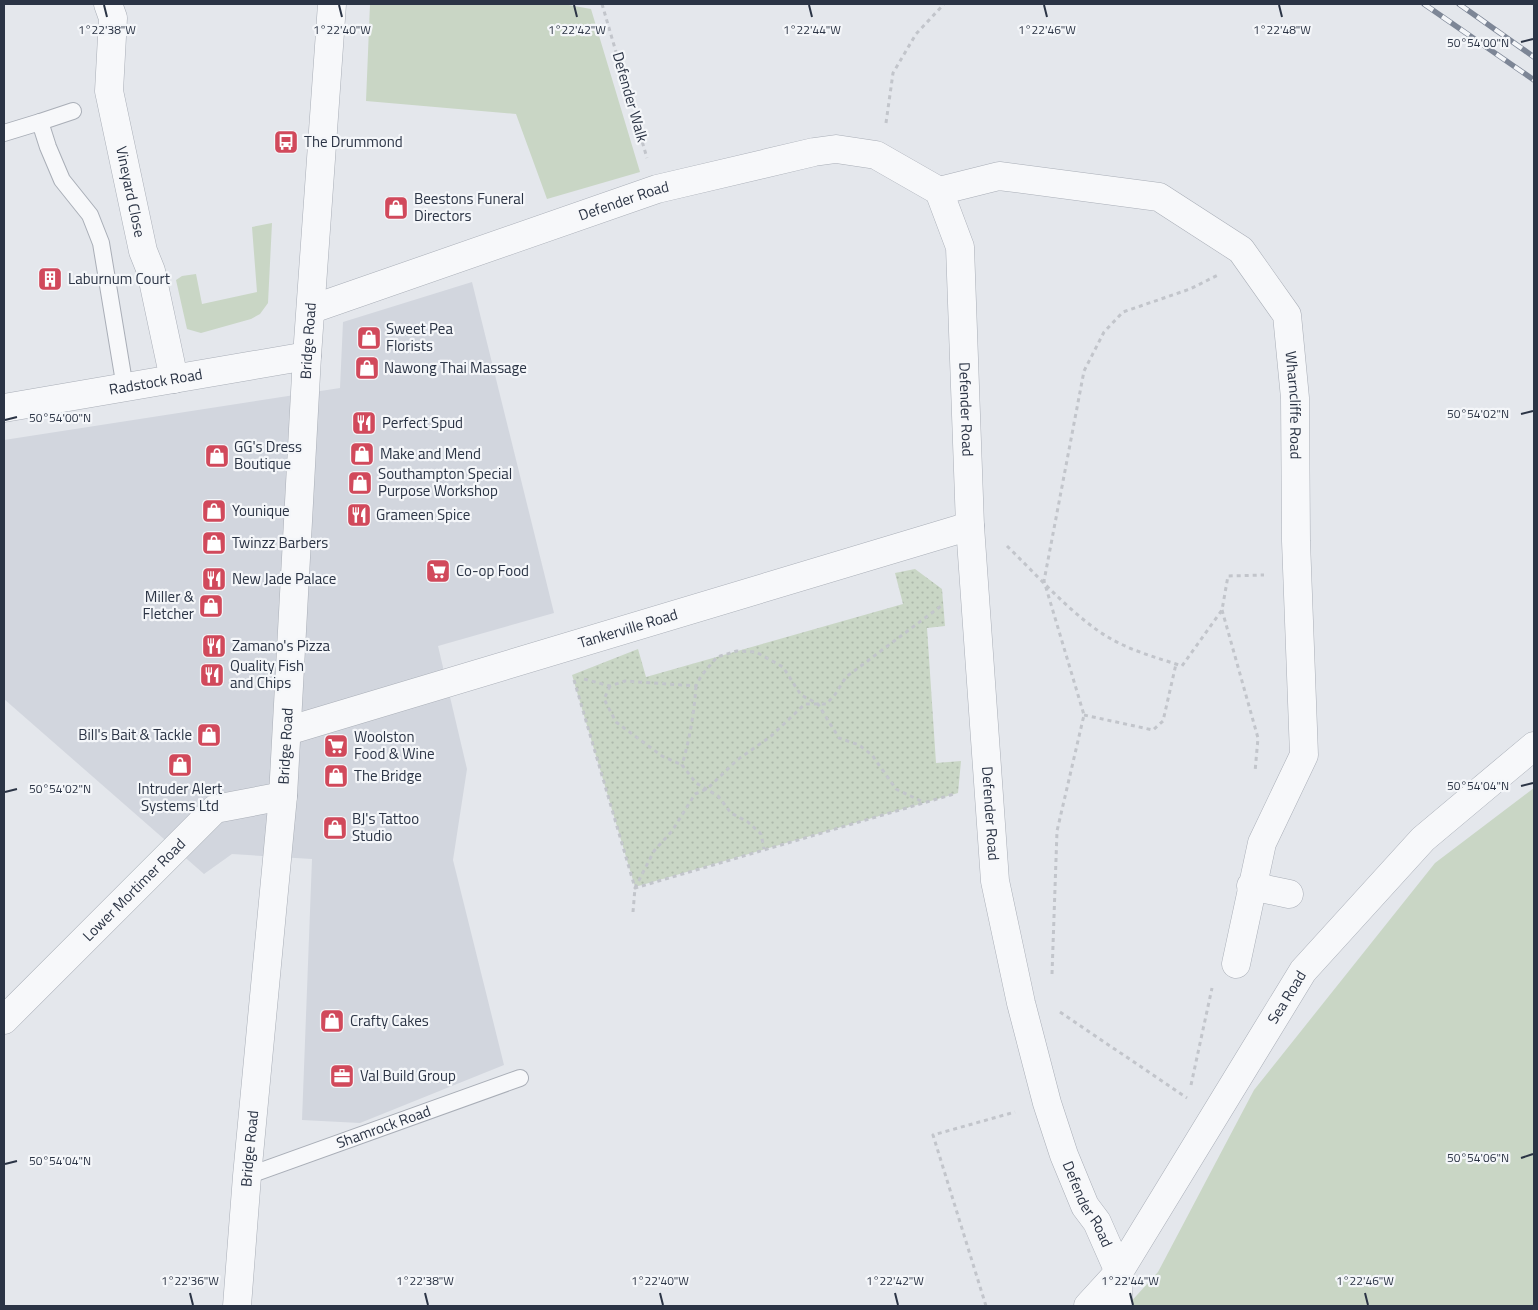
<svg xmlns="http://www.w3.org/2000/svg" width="1538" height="1310" viewBox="0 0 1538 1310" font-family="'Titillium Web',sans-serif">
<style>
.built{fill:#d2d6de}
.grass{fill:#c9d6c5}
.park{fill:url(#park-dots)}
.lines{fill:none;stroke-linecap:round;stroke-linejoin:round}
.service-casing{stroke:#a9aeb7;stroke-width:18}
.minor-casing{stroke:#a9aeb7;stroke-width:29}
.tertiary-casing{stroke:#a9aeb7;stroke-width:29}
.path{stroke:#c2c5cb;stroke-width:3;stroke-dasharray:4 4;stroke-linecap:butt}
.service{stroke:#f7f8fa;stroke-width:16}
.minor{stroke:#f7f8fa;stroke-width:28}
.tertiary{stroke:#f7f8fa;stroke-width:28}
.rail-casing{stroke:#7d8696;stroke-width:5.5}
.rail{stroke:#f4f6f9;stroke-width:4;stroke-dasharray:11;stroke-linecap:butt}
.ticks{fill:none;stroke:#2b3445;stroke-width:2}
.labels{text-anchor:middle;stroke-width:4.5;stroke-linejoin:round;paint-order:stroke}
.street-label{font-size:15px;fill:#2b3445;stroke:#f4f6f9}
.poi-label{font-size:15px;fill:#2b3445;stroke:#f4f6f9;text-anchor:start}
.ticks-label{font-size:12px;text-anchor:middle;fill:#2b3445;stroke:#f4f6f9;stroke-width:4.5;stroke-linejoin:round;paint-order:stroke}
</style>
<defs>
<pattern id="park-dots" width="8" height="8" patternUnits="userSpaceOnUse" patternTransform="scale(1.25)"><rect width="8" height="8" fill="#c9d6c5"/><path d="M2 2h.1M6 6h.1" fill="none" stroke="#adb8ab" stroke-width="1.8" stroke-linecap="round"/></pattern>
</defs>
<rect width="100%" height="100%" fill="#e4e7ec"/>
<!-- built -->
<path class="built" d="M472 282 554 613 438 646 467 769 453 860 504 1065 360 1123 302 1120 312 859 232 854 204 874 4 699V440L340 388 343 322Z"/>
<!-- grass -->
<path class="grass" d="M370 4H563L591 9 640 172 547 199 516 114 366 101Z
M272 223 268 303 260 314 251 319 201 333 187 329 176 280 182 276 196 274 202 304 257 292 252 227Z
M1534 788V1306H1127L1158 1272 1254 1090 1435 863Z"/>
<!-- park -->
<path class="park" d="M915 569 942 589 945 626 927 628 936 763 961 761 958 793 635 887 572 675 638 649 646 677 903 604 895 573Z"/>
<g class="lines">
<defs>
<g id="service">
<path d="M40 122 73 111"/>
<path d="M4 133 40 122 48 147 62 180 90 215 101 243 125 388"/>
<path id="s1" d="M247 1176 520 1078"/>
</g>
<g id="minor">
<path id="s2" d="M108 4 113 18 109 91 143 251 151 271 174 379"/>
<path id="s3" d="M939 191 999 176 1159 197 1241 250 1287 315 1295 398 1296 541 1304 755 1262 843 1236 964"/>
<path id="s4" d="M312 309 657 189 814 152 836 149 876 155 939 191 960 247 970 526 995 881 1021 1003 1047 1103 1064 1155 1085 1206 1097 1222 1119 1272 1118 1306"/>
<path id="s5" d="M4 408 307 356"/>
<path id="s6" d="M287 731 970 526"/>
<path d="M1251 886 1289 894"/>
<path id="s7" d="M4 1020 215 809 283 796"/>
<path id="s8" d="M1088 1306 1119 1272 1303 971 1423 839 1534 746"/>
</g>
<g id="tertiary">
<path id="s9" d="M237 1306 247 1176 283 796 307 356 332 4"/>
</g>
</defs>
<!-- service casing -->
<use href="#service" class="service-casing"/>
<!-- minor casing -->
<use href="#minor" class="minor-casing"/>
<!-- tertiary casing -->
<use href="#tertiary" class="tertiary-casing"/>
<!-- path -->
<path class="path" d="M602 4 647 158
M886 123 893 73 916 34 944 4
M1007 546C1039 577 1075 619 1113 640 1135 652 1158 658 1182 666L1222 610 1228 576 1264 575
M1222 610 1258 738 1255 772
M584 679 610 686 625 681 696 686 701 676 717 657 737 651 756 652 783 667 801 695 818 704 839 738 859 745 872 755 896 789 923 802
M574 680 635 888 954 794
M610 686 604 699 616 722 662 756 682 765
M696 686C694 713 690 738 682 765L696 783 718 796 731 813 748 822 761 834 764 849
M1084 715 1153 730 1163 721 1176 664
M633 912 635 888 654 851 672 831 695 794 707 789 737 760 770 737 805 704H826L834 696 846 677 941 606
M1052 974 1057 831 1084 715 1044 581 1084 371 1104 332 1123 312 1190 289 1218 275
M1060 1012 1187 1098
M1191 1085 1212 988
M986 1306 933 1135 1015 1112"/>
<!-- service -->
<use href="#service" class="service"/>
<!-- minor -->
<use href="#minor" class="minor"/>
<!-- tertiary -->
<use href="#tertiary" class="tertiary"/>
<defs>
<path id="rail" d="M1424 4 1534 80
M1459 4 1534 57"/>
</defs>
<!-- rail casing -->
<use href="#rail" class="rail-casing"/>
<!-- rail -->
<use href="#rail" class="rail"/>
</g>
<!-- ticks -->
<path class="ticks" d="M104 5 107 17M339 5 342 17M574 5 577 17M809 5 812 17M1044 5 1047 17M1279 5 1282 17M1521 42 1533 39M1521 414 1533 411M5 420 17 417M1521 786 1533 783M5 792 17 789M1521 1158 1533 1154M5 1164 17 1161M190 1293 193 1305M425 1293 428 1305M660 1293 663 1305M895 1293 898 1305M1130 1293 1133 1305M1365 1293 1368 1305"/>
<!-- icons -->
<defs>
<symbol id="bus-square" viewBox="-11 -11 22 22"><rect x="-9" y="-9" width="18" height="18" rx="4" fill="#d1495b" stroke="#f4f6f9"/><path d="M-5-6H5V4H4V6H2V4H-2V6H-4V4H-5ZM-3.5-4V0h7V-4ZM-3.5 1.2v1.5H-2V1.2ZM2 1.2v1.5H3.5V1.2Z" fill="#fff"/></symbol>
<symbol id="shop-square" viewBox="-11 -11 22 22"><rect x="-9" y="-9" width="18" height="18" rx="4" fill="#d1495b" stroke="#f4f6f9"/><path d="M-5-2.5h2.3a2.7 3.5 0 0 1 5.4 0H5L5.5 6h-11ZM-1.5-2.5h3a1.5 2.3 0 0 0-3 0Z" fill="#fff"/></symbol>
<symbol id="building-square" viewBox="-11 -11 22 22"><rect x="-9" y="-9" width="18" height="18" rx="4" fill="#d1495b" stroke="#f4f6f9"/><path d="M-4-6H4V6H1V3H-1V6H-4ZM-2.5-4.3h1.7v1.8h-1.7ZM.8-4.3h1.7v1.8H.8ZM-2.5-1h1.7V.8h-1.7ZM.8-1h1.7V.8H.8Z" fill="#fff"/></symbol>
<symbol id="restaurant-square" viewBox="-11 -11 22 22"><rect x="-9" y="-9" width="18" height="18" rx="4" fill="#d1495b" stroke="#f4f6f9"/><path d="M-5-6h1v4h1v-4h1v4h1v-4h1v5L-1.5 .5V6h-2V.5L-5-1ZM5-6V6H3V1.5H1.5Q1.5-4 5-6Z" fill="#fff"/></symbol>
<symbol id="supermarket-square" viewBox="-11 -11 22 22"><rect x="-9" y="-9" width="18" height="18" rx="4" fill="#d1495b" stroke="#f4f6f9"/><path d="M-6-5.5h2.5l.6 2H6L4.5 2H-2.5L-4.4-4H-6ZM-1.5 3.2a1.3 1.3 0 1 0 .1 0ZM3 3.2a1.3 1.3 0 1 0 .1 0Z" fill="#fff"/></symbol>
<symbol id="office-square" viewBox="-11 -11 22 22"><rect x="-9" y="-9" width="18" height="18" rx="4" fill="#d1495b" stroke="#f4f6f9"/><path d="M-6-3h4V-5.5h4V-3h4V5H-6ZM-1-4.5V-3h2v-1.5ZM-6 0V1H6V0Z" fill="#fff"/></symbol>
</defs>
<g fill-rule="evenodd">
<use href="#bus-square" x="272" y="128" width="28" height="28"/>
<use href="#shop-square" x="382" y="194" width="28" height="28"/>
<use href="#building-square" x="36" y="265" width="28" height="28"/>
<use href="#shop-square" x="355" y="324" width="28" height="28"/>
<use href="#shop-square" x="353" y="354" width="28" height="28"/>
<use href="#restaurant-square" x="350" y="409" width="28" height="28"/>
<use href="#shop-square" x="348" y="440" width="28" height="28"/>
<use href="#shop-square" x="203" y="442" width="28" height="28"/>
<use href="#shop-square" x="346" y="469" width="28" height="28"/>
<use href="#shop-square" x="200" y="497" width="28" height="28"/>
<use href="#restaurant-square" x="345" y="501" width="28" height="28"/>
<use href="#shop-square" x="200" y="529" width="28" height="28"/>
<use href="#supermarket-square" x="424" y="557" width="28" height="28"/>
<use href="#restaurant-square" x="200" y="565" width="28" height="28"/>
<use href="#shop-square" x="197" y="592" width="28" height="28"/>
<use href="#restaurant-square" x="200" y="632" width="28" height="28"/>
<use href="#restaurant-square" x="198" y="661" width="28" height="28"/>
<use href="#shop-square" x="195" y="721" width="28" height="28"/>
<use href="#supermarket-square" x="322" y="732" width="28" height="28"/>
<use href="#shop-square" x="166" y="751" width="28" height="28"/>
<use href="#shop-square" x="322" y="762" width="28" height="28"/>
<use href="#shop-square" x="321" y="814" width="28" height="28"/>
<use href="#shop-square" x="318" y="1007" width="28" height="28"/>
<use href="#office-square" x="328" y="1062" width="28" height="28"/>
</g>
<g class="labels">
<!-- street labels -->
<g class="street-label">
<text transform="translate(630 97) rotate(74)" y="5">Defender Walk</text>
<text dy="5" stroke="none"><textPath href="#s2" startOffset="191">Vineyard Close</textPath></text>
<text dy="5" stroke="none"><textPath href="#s4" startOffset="330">Defender Road</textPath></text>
<text dy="5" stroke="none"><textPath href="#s9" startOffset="968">Bridge Road</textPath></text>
<text dy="5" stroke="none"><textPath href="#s5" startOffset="154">Radstock Road</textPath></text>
<text dy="5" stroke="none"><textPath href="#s3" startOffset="491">Wharncliffe Road</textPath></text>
<text dy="5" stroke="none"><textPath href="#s4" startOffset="884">Defender Road</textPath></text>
<text dy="5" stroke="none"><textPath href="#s6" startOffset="356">Tankerville Road</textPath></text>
<text dy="5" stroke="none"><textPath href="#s9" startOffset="562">Bridge Road</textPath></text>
<text dy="5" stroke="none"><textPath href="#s4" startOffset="1289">Defender Road</textPath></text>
<text dy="5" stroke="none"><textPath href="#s7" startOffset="184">Lower Mortimer Road</textPath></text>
<text dy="5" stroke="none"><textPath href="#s8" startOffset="368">Sea Road</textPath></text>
<text dy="5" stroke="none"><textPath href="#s1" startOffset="145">Shamrock Road</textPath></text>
<text dy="5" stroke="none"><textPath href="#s9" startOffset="158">Bridge Road</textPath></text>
<text dy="5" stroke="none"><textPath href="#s4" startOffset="1694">Defender Road</textPath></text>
</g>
<!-- poi labels -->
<g class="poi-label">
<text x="304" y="147">The Drummond</text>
<text x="414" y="204">Beestons Funeral<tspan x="414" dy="17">Directors</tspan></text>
<text x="68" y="284">Laburnum Court</text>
<text x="386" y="334">Sweet Pea<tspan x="386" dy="17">Florists</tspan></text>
<text x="384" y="373">Nawong Thai Massage</text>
<text x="382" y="428">Perfect Spud</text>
<text x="234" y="452">GG's Dress<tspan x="234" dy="17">Boutique</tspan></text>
<text x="380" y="459">Make and Mend</text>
<text x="378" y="479">Southampton Special<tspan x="378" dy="17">Purpose Workshop</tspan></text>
<text x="232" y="516">Younique</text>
<text x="376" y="520">Grameen Spice</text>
<text x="232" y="548">Twinzz Barbers</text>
<text x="456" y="576">Co-op Food</text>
<text x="232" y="584">New Jade Palace</text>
<text x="194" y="602" text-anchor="end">Miller &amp;<tspan x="194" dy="17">Fletcher</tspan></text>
<text x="232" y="651">Zamano's Pizza</text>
<text x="230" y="671">Quality Fish<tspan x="230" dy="17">and Chips</tspan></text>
<text x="192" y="740" text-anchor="end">Bill's Bait &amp; Tackle</text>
<text x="354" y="742">Woolston<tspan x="354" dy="17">Food &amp; Wine</tspan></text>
<text x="354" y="781">The Bridge</text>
<text x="180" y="794" text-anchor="middle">Intruder Alert<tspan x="180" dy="17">Systems Ltd</tspan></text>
<text x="352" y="824">BJ's Tattoo<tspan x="352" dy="17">Studio</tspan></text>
<text x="350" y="1026">Crafty Cakes</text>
<text x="360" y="1081">Val Build Group</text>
</g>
</g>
<g class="ticks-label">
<text x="107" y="34">1°22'38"W</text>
<text x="342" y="34">1°22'40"W</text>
<text x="577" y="34">1°22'42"W</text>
<text x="812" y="34">1°22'44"W</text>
<text x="1047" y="34">1°22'46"W</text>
<text x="1282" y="34">1°22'48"W</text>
<text x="1478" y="47">50°54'00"N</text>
<text x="1478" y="418">50°54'02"N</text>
<text x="60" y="422">50°54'00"N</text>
<text x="1478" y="790">50°54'04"N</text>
<text x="60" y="793">50°54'02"N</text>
<text x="1478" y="1162">50°54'06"N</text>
<text x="60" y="1165">50°54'04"N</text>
<text x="190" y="1285">1°22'36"W</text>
<text x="425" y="1285">1°22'38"W</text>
<text x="660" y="1285">1°22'40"W</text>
<text x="895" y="1285">1°22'42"W</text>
<text x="1130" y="1285">1°22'44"W</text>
<text x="1365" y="1285">1°22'46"W</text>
</g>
<!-- border -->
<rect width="1538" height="1310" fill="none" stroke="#2b3445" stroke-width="10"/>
</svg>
